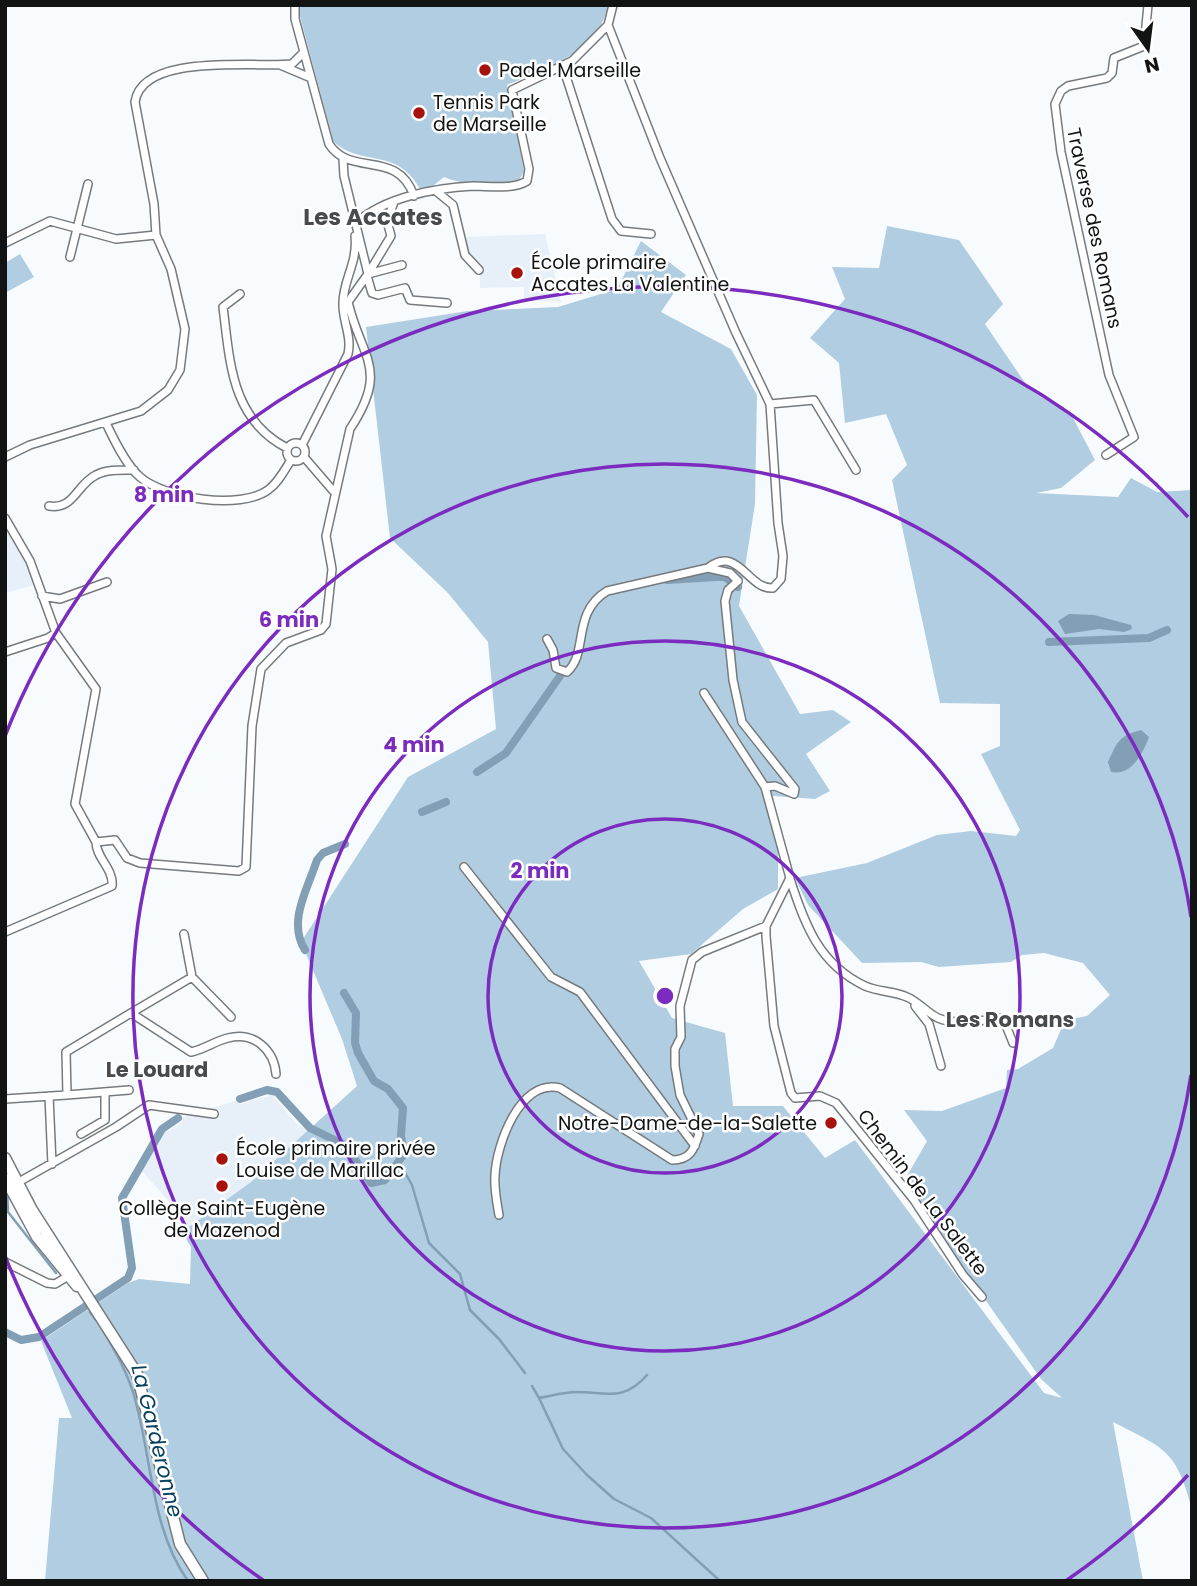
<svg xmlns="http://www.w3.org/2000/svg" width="1197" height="1586" viewBox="0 0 1197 1586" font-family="Poppins,sans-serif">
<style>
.built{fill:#e7f0f8}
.green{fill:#b1cde1}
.water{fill:#829fb5}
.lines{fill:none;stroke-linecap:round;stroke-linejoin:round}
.stream{stroke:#829fb5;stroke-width:2.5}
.canal{stroke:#829fb5;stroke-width:8}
.minor-casing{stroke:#777a7c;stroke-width:10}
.secondary-casing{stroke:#777a7c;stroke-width:13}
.minor{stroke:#fff;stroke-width:7}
.secondary{stroke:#fff;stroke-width:10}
.ring{fill:none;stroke:#7b2cbf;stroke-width:3.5}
.poi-dot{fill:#a7130c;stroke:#fff;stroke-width:2.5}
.labels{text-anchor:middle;stroke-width:5;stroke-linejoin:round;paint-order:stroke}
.poi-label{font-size:19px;fill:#121414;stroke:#fff;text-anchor:start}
.street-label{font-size:19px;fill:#121414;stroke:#fff}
.neighbourhood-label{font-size:21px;font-weight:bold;fill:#484b4d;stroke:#fff}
.water-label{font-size:21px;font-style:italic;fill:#08405f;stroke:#fff}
.quarter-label{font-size:23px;font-weight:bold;fill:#484b4d;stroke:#fff}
.centre{fill:#7b2cbf;stroke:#fff;stroke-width:3.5}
.ring-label{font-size:21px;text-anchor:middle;font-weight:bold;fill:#7b2cbf;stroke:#fff;stroke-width:5;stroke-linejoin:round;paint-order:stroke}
</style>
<rect width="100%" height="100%" fill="#f8fbfe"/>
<!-- built -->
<path class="built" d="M545 234 561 302 524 300V287L480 288V267L466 255 463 237Z
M5 526 30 563 38 584 5 593Z
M272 1095 296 1123 318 1137 192 1240 173 1212V1206L142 1171 163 1130 169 1131 182 1122 181 1118 238 1100 240 1104Z"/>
<!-- green -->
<path class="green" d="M297 5H608C600 51 546 69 507 85L524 171 520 179C500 189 463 185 444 177L428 190 420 189C397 146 361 168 333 141Z
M887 226 959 240 1003 304 985 324 1030 390 1072 416 1095 460 1061 488 1036 493 1118 497 1131 478 1157 492 1192 490V1509C1176 1449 1165 1449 1113 1422L1143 1581H45L59 1418H72L41 1341 128 1283 139 1279 190 1284 191 1247 182 1232 251 1182 357 1086 342 1039 301 942 408 777 496 729 488 642 448 593 390 538 366 327 468 311 558 307 617 289 641 241 686 275 661 312 731 349 757 395 755 504 739 606 800 714 833 710 851 722 806 754 830 791 815 799 773 796 778 842V889L743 909 691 954 639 961 672 1018 725 1033 733 1106H783L825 1158 855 1140 1044 1393 1062 1398 1041 1379 903 1183 927 1141 904 1110 942 1111 1006 1088 1007 1070 1018 1069 1053 1048 1065 1020 1087 1016 1110 995 1083 963 1044 953 1022 955 1011 962 939 967 921 962 862 963 808 905 795 878 867 863 937 835 971 831 1016 836 1020 830 981 754 1000 746V704L940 703 892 480 907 465 886 414 845 423 839 363 810 338 845 299 832 267 879 268Z
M20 254 34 277 5 293V263Z"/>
<!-- water -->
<path class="water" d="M1069 614 1094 615 1131 625 1132 629 1124 632 1099 629 1065 634 1058 621Z
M1141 730 1149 737C1143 753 1132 776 1111 772L1108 762C1117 743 1118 736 1141 730Z"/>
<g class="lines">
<!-- stream -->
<path class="stream" d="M399 1162 412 1185 429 1243 460 1274 470 1310 499 1339 525 1373
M7 1189 8 1212 56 1273
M90 1312 96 1320
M100 1325C113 1347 125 1368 133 1392 152 1454 150 1528 188 1581
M532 1386 539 1398C551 1396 564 1392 577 1392 606 1392 624 1402 647 1375
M539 1398 563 1449 587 1475 614 1499 651 1518 720 1581"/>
<!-- canal -->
<path class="canal" d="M667 580 716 577H725L738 587
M1049 642 1149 638 1167 630
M477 772 506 753 560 676
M422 812 446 802
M305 950C287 922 308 888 317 860L323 853 345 844
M240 1099 267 1090 277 1092 310 1128 345 1145 371 1183 385 1180 404 1154 401 1136 403 1108 388 1089 374 1081 358 1053 355 1043 356 1013 344 993
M5 1332 21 1340 39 1337 128 1278 132 1268 122 1198 162 1129 178 1118"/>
<defs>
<path id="minor" d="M295 5V19L329 144C351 178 397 148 414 196
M608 25 660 158 736 333 770 404 778 523 783 556 781 579 773 588C748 590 738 544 708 568L730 573 738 581 728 590 725 601 733 680 742 722 795 789 794 794 775 786 765 787 790 878 766 926V936L774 1026 791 1093 795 1098 820 1096 836 1103 914 1200 963 1275 982 1297
M280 65 311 78
M563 67 612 219 621 231 651 234
M436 191 453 205 465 255 479 270
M355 224C384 197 435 188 473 186 489 186 513 190 527 181L529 169 512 90 572 61 608 25 613 5
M5 243 50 221 116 239 156 235
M70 257 88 184
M368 274 391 236 387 221 394 202
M368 274 402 265
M367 276 372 293 378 295 405 288 410 300 447 303
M240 294 223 307C230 362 231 419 287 448
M770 404 814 400 856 470
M106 423C114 440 126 465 140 477 165 499 241 510 268 490 278 483 284 471 291 460
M287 452a9 9 0 1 1 18 0a9 9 0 1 1-18 0Z
M302 445 348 354C352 337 343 322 343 305 342 281 358 264 355 236
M1106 455 1134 437 1109 375 1061 152 1055 104 1061 91 1068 86 1107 78 1112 73 1114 58 1144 46 1148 5
M5 457 30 445 141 411 168 390 180 370 185 329 171 269 156 235 154 204 135 102C142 52 257 68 292 64L304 52
M304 457 335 493
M49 506C74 510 76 485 96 475 107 469 122 470 134 470
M5 518 30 561 56 633 96 689 75 804 96 842
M42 596 60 599 107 582
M547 639 553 650 556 668 567 672C589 653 571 613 607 591L708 568
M5 652 48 638 56 633
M704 693 765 787
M464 867 551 977 580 992 695 1146
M790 879C805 925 819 964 865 986 879 992 894 991 907 997 919 1002 927 1013 938 1018 956 1026 984 1020 1003 1018L1013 1043
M5 932 112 886C114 869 96 858 96 842L115 840 127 858 140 863 239 871 246 867 252 726 261 669 286 643 321 630 326 624 332 569 326 536 350 429C390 369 361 358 348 302L368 274 344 176 343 159
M184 934 192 977
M915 1006 929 1024 941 1066
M131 1013 192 977 231 1017
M67 1095 129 1090
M49 1096 52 1164
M5 1099 67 1095 66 1052 131 1013 191 1052C205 1049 215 1041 228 1038 254 1031 274 1050 276 1074
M81 1134 105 1120V1092
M17 1183 116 1127 149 1105 214 1114
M499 1215C497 1203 494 1189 495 1176 496 1145 520 1078 560 1088L672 1160C690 1160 694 1150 699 1134L680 1095 675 1066V1049L681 1037 680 1006 692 960 702 952 766 926
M5 1262 47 1283 55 1284 70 1275"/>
<path id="secondary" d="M5 1158 32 1210 137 1374 180 1544 203 1581
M5 1178 37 1237 77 1286"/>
</defs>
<!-- minor casing -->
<use href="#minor" class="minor-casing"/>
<!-- secondary casing -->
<use href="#secondary" class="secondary-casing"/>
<!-- minor -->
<use href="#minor" class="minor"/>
<!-- secondary -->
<use href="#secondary" class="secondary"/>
</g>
<!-- distance rings -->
<g class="ring">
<circle cx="665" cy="996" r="177"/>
<circle cx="665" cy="996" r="355"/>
<path d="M1191 1075A532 532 0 1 1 1191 917"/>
<path d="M1188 1475A709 709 0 0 1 1067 1580M263 1580A709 709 0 0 1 5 1256M5 736A709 709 0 0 1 1188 517"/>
</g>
<!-- markers -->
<g class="poi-dot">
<circle cx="485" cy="70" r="7"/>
<circle cx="419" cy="113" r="7"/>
<circle cx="517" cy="273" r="7"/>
<circle cx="831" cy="1123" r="7"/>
<circle cx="222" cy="1159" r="7"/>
<circle cx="222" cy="1186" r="7"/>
</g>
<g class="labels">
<!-- poi labels -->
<g class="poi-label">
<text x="499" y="77">Padel Marseille</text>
<text x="433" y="109">Tennis Park<tspan x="433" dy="22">de Marseille</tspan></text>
<text x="531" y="269">École primaire<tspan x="531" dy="22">Accates La Valentine</tspan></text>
<text x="817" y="1130" text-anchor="end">Notre-Dame-de-la-Salette</text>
<text x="236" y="1155">École primaire privée<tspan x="236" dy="22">Louise de Marillac</tspan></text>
<text x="222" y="1215" text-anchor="middle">Collège Saint-Eugène<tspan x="222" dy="22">de Mazenod</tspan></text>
</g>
<!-- street labels -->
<g class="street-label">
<text transform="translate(1095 228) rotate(78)" y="7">Traverse des Romans</text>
<text transform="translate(923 1192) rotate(53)" y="7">Chemin de La Salette</text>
</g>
<!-- neighbourhood labels -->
<g class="neighbourhood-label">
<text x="1010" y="1027">Les Romans</text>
<text x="157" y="1077">Le Louard</text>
</g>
<!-- water labels -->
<g class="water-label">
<text transform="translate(157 1441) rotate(76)" y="7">La Garderonne</text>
</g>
<!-- quarter labels -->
<g class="quarter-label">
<text x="373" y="225">Les Accates</text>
</g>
</g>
<circle cx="665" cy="996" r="10" class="centre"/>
<g class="ring-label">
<text x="164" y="502">8 min</text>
<text x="289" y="627">6 min</text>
<text x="414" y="752">4 min</text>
<text x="540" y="878">2 min</text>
</g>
<!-- border -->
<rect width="1197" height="1586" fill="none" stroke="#121414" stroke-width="14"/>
<!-- north arrow -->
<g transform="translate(1148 49) rotate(166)" stroke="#ffffff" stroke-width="5" paint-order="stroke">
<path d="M0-5L12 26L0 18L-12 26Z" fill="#121414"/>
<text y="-10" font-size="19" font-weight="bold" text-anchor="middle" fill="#121414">N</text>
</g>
</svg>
